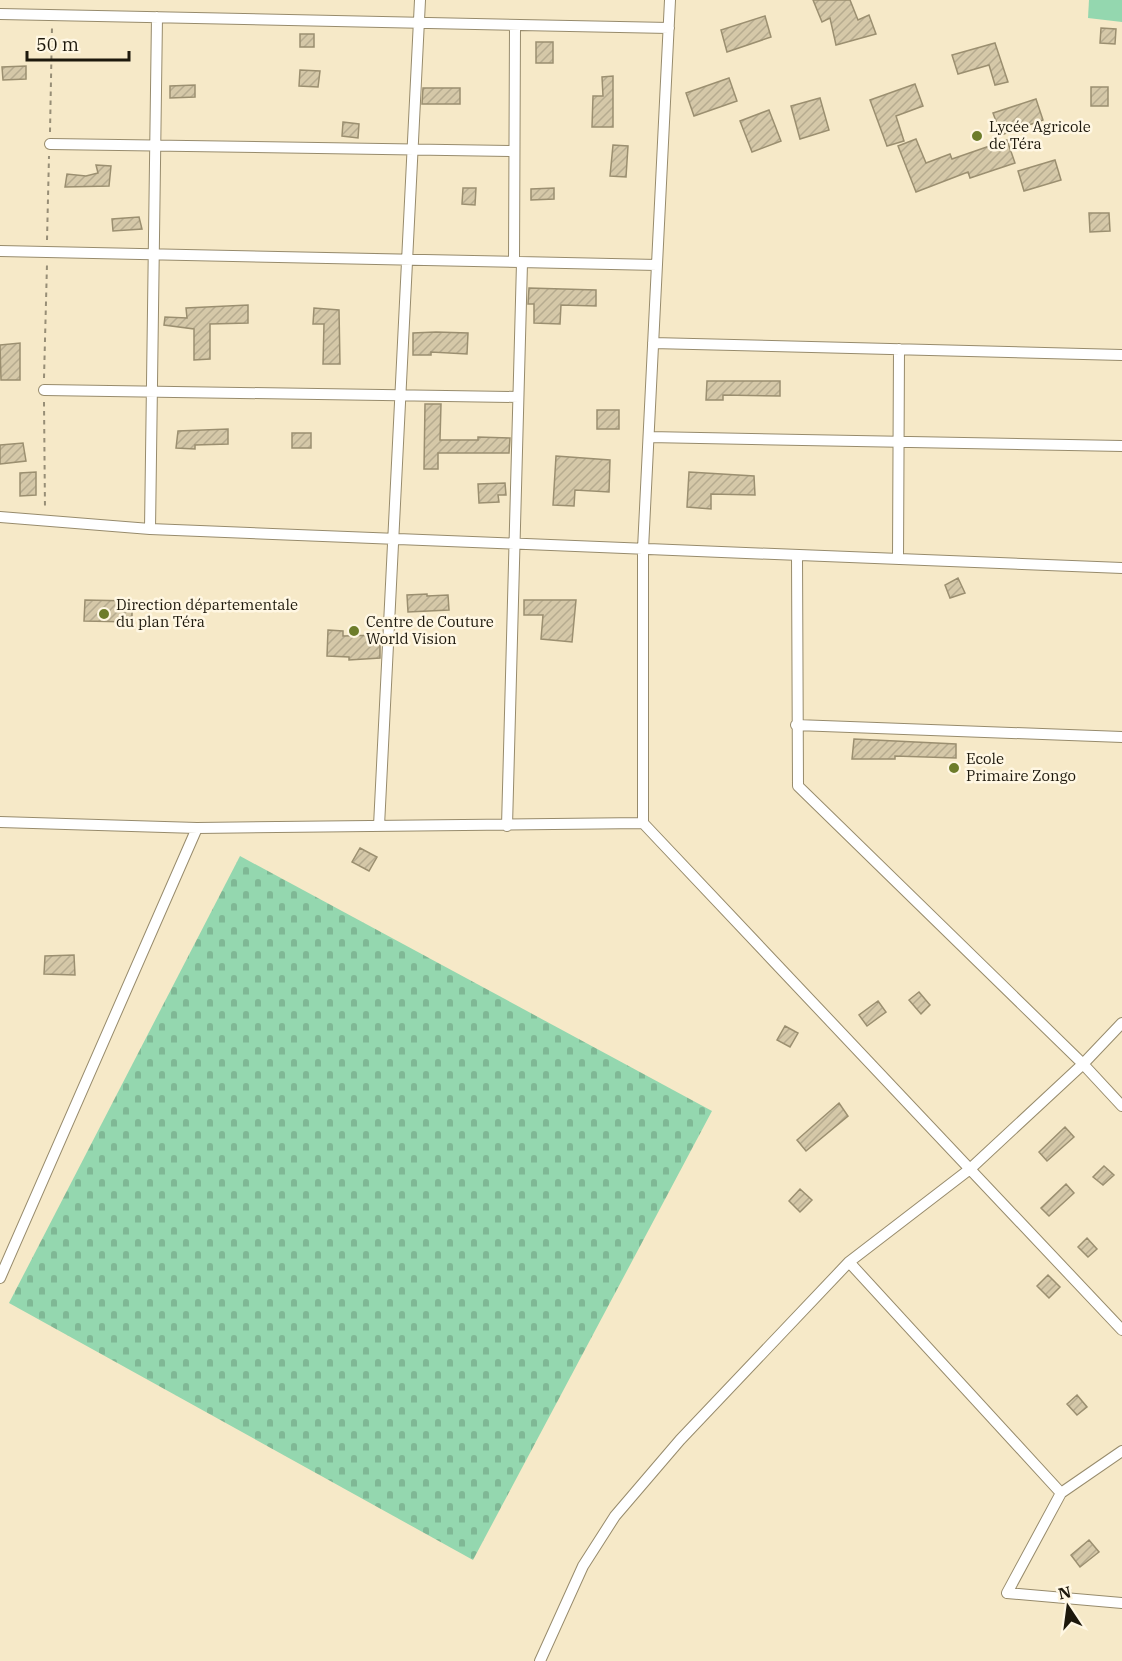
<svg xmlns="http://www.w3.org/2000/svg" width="1122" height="1661" viewBox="0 0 1122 1661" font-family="'IBM Plex Serif',serif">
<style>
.grass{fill:#94d7af}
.cemetery{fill:url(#cemetery-stones)}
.building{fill:url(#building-hatch);stroke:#9b8f70;stroke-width:1.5}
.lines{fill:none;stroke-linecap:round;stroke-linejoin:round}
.street-casing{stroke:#978b6c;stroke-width:12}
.path{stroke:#978e76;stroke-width:2;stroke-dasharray:4.5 4.5;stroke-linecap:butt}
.street{stroke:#fff;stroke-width:10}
.poi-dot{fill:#6d7c2a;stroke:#fff7e3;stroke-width:2}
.labels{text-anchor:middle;stroke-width:5;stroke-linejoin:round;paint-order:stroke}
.poi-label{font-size:15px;fill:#1d180c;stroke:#fff7e3;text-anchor:start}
</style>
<defs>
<pattern id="cemetery-stones" width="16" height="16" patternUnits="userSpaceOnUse" patternTransform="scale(1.5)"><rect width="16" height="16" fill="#94d7af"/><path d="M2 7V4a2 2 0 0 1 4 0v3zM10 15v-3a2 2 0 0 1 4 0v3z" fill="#7fb895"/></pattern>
<pattern id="building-hatch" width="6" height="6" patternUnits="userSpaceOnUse" patternTransform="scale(1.5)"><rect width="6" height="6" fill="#d5c8a8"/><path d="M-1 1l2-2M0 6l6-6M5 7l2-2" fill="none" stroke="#b6ab8f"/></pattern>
</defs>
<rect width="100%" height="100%" fill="#f6e9c8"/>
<!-- grass -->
<path class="grass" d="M1089 0H1122V22L1088 18Z"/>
<!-- cemetery -->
<path class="cemetery" d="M240 856 712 1111 473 1560 9 1303Z"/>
<!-- building -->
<path class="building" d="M813 0H850L858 20 869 15 876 34 836 45 830 18 822 22Z
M765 16 771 37 727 52 721 30Z
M1101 28 1116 29 1115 44 1100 43Z
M300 34H314V47H300Z
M536 42H553V63H536Z
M995 43 1008 82 995 85 989 65 958 74 952 55Z
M26 66V79L3 80 2 67Z
M300 70 320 71 318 87 299 86Z
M613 76V127H592L593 96H603L602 77Z
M729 78 737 101 694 116 686 93Z
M915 84 923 106 896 116 904 141 887 146 870 100Z
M195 85V97L170 98V86Z
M1091 87H1108V106H1091Z
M423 88H460V104H422Z
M820 98 829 130 800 139 791 106Z
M1036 99 1043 120 1001 135 993 113Z
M769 110 781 141 752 152 740 121Z
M343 122 359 124 358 138 342 136Z
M916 139 926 163 950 154 952 159 1007 140 1015 163 970 178 968 172 916 192 898 146Z
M613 145 628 146 626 177 610 176Z
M1055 160 1061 180 1024 191 1018 171Z
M96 165 111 166 109 186 65 187 67 174 86 176 98 173Z
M463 188H476L475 205 462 204Z
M554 188V199L531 200V189Z
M1089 213H1109L1110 231 1090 232Z
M139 217 142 229 113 231 112 219Z
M529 288 596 290V306L561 305 560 324 534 323V304H528Z
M248 305V323L210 324V359L194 360V329L164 325 165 317 187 318 186 308Z
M314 308 339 310 340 364H323L324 324H313Z
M436 332 468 333 467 354 431 352V355H413V333Z
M20 343V380H1L0 345Z
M707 381H780V396L723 395V400H706Z
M425 404H441L440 440H478V437L510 438 509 453H438V469H424Z
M597 410H619V429H597Z
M228 429V444L195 445V449L176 448 178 431Z
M292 433H311V448H292Z
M23 443 26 461 0 464V445Z
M556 456 610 460 609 492 575 490 574 506 553 505Z
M36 472V495L20 496V473Z
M689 472 754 476 755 495 711 494V509L687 507Z
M505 483 506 495H498L499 502 479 503 478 484Z
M958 578 965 593 950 598 945 585Z
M427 594V596L448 595 449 610 408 612 407 595Z
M85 600 132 601V622L84 621Z
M524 600H576L572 642 541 639 543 615H524Z
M328 630 343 631V636L380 635V658L349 660V657L327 656Z
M854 739 956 744V758L895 756V759H852Z
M360 848 377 857 369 871 352 862Z
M74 955 75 975 44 974 45 956Z
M919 992 930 1005 921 1014 909 1000Z
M878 1001 886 1012 867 1026 859 1015Z
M785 1026 798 1033 790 1047 777 1040Z
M839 1103 848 1116 806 1151 797 1140Z
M1065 1127 1074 1137 1047 1161 1039 1152Z
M1104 1166 1114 1175 1103 1185 1093 1177Z
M1066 1184 1074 1193 1049 1216 1041 1208Z
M800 1189 812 1200 800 1212 789 1201Z
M1087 1238 1097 1249 1088 1257 1078 1247Z
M1048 1275 1060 1287 1049 1298 1037 1286Z
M1077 1395 1087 1407 1077 1415 1067 1404Z
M1089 1540 1099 1552 1080 1567 1071 1555Z"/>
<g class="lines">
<defs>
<path id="street" d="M670 0 643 549V823L1122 1330
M0 14 669 28
M50 144 514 151
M0 251 657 265
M514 261 515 26
M653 343 1122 355
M44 390 518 397
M649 437 1122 446
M0 517 150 529 1122 568
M150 529 157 17
M797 555 798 786 1083 1064 1122 1106
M898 559 899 349
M796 725 1122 737
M0 822 197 828 643 823
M379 826 420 0
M507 826 522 263
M849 1262 1061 1493
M0 1278 197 828
M1122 1451 1061 1493 1007 1593 1122 1603
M540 1661 583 1566 615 1516 680 1440 849 1262 970 1169 1083 1064 1122 1023"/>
</defs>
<!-- street casing -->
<use href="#street" class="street-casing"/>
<!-- path -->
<path class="path" d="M50 132 52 27
M47 240 49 156
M44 378 47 264
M44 402 45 510"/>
<!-- street -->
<use href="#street" class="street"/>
</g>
<!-- markers -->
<g class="poi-dot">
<circle cx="977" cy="136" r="6"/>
<circle cx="104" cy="614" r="6"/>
<circle cx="354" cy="631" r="6"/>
<circle cx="954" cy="768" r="6"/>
</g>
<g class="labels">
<!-- poi labels -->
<g class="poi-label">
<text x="989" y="132">Lycée Agricole<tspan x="989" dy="17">de Téra</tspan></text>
<text x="116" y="610">Direction départementale<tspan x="116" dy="17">du plan Téra</tspan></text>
<text x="366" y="627">Centre de Couture<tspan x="366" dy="17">World Vision</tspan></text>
<text x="966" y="764">Ecole<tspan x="966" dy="17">Primaire Zongo</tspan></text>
</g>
</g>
<!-- north arrow -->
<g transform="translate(1068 1607) rotate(347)" stroke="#fff7e3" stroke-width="4.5" paint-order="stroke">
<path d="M0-4.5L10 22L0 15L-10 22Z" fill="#1d180c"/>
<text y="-9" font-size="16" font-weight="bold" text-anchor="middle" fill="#1d180c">N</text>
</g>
<!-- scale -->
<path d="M27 51v9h102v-9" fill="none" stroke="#1d180c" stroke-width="3"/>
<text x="36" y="51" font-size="18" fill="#1d180c" stroke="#fff7e3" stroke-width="4.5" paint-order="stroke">50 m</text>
</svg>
